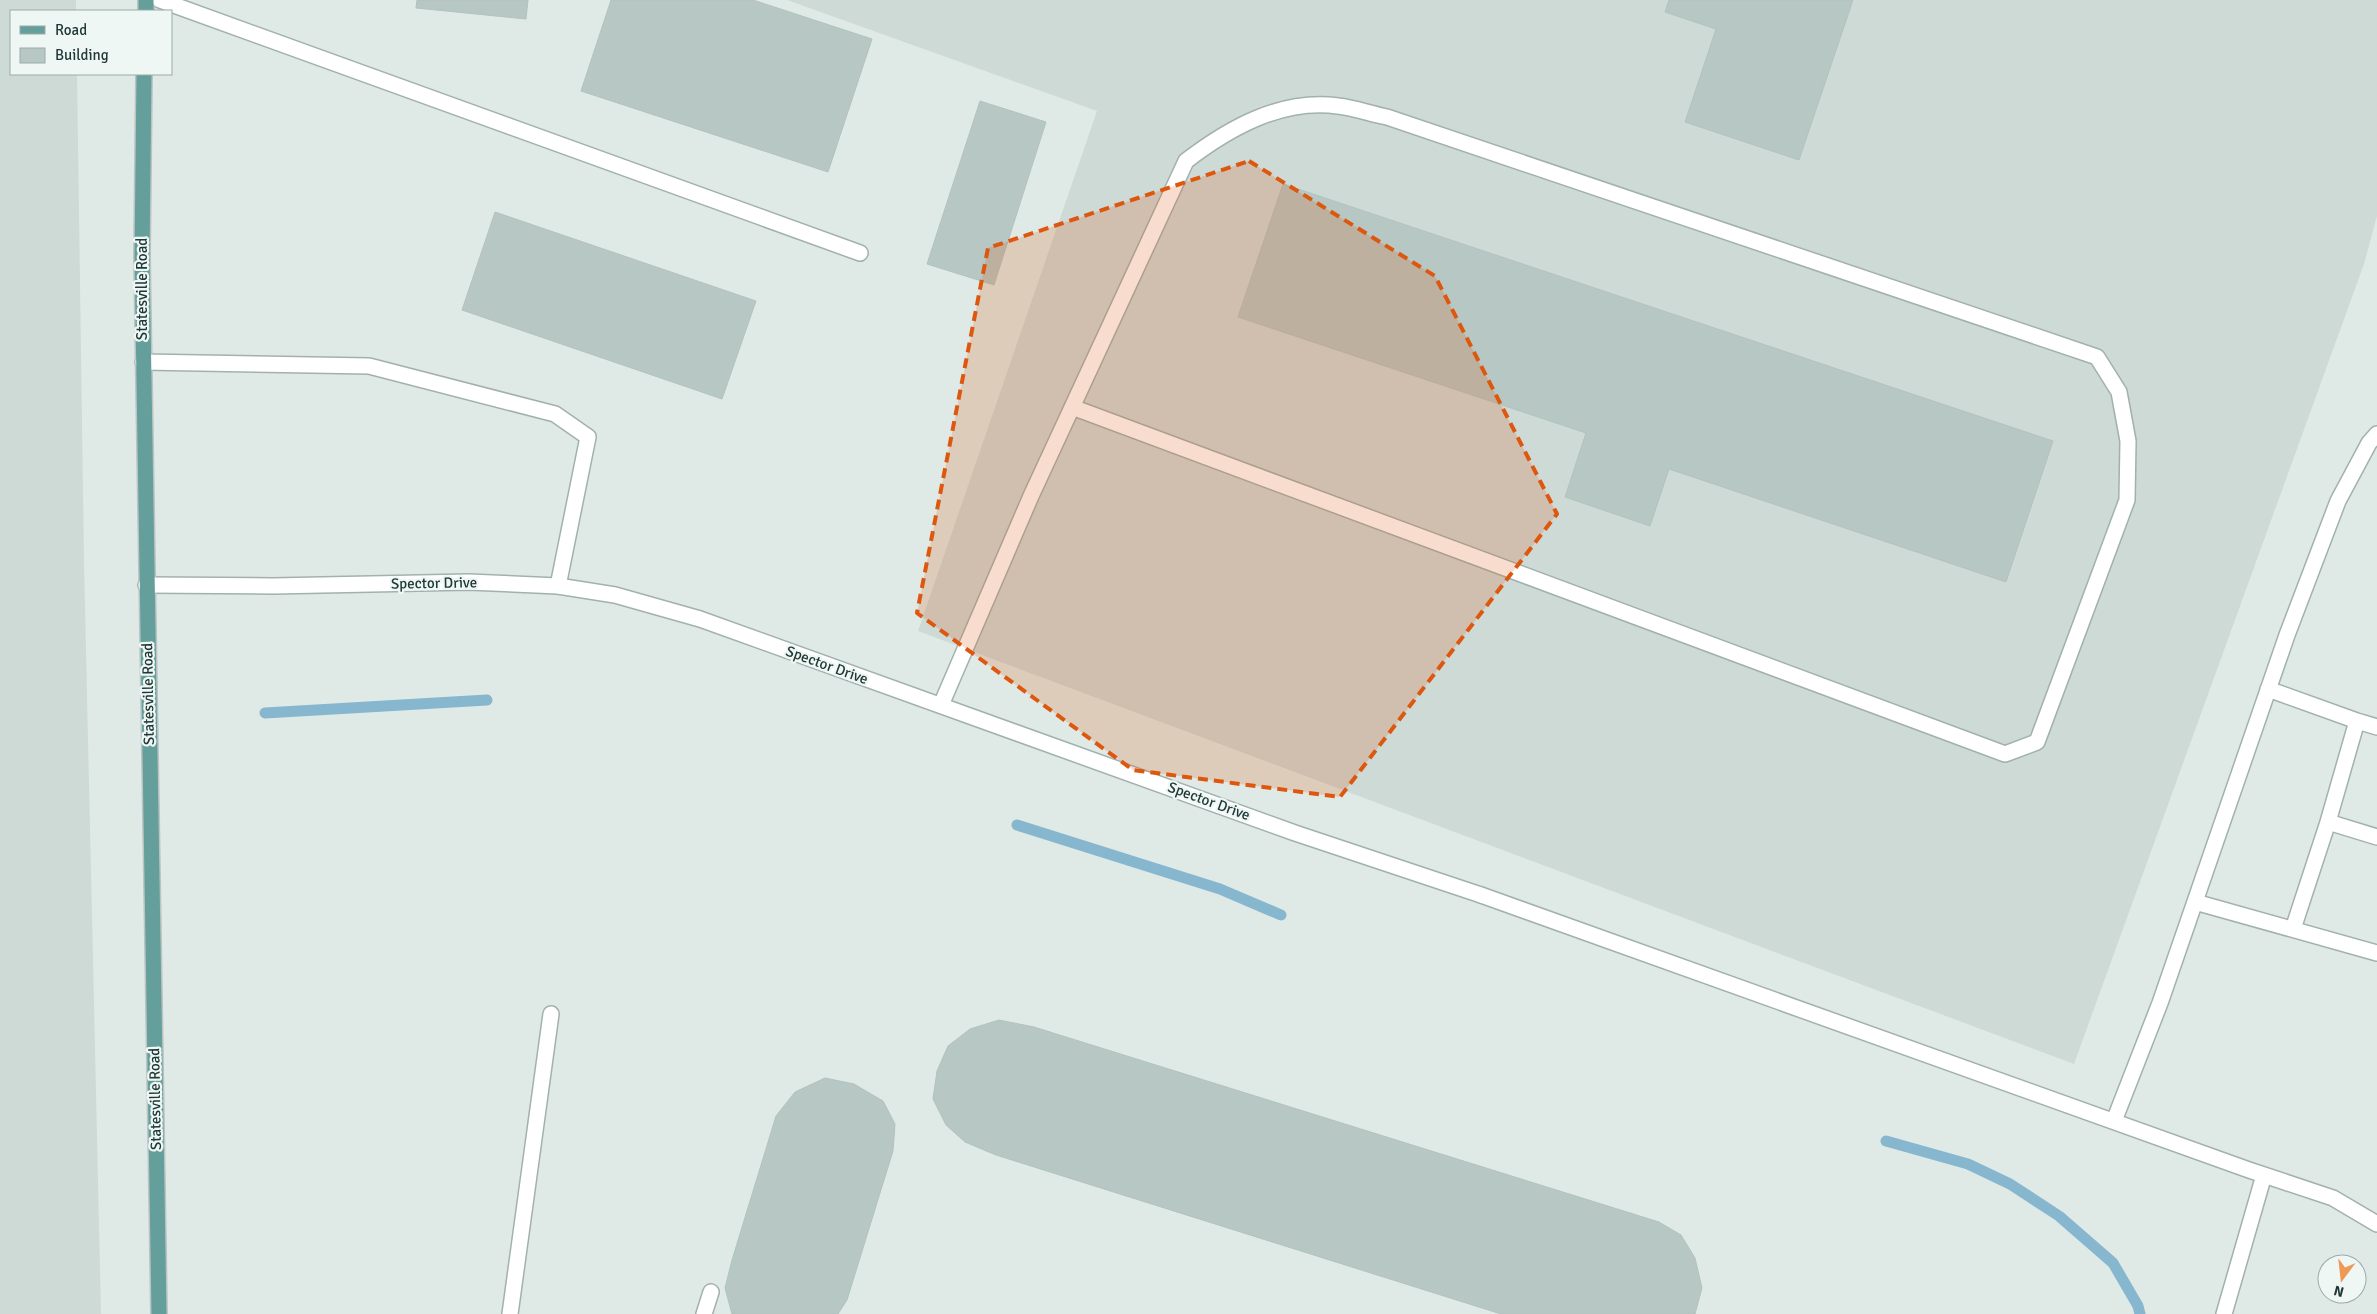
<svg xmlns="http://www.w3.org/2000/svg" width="2377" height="1314" viewBox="0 0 2377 1314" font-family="Signika,sans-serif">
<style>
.built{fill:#cddad6}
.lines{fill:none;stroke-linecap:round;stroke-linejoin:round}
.stream{stroke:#87b6cf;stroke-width:11}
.building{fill:#b7c7c3;stroke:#b1c3bf}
.service-casing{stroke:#a2b1af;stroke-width:18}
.minor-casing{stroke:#a2b1af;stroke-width:18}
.primary-casing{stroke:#bcc4c3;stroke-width:18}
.service{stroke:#fff;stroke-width:15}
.minor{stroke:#fff;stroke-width:15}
.primary{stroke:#649f9b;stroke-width:15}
.marked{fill:#de570e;fill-opacity:0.2;stroke:#de570e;stroke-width:4;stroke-dasharray:10 6;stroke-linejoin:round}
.labels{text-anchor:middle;stroke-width:4.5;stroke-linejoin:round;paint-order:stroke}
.street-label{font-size:15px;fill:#203937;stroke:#eff7f4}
</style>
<rect width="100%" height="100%" fill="#dfeae7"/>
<!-- built -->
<path class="built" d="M0 0H76V11H11V74H77L84 561 101 1314H0Z
M787 0H2377V216L2364 264 2074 1064 918 631 1097 111Z"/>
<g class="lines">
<!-- stream -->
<path class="stream" d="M265 713 487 700
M1017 825 1220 889 1281 915
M1886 1141 1968 1164 2010 1184 2059 1216 2113 1263 2138 1306 2140 1314"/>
</g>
<!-- building -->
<path class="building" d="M417 0H528L526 19 416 8Z
M611 0H753L872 39 828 172 581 91Z
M1669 0H1853L1799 160 1685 122 1716 29 1665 12Z
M980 101 1046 122 994 285 927 264Z
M1283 184 2053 441 2006 582 1669 469 1650 526 1565 497 1586 433 1238 317Z
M495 212 756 301 722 399 462 310Z
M999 1020 1034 1027 1659 1222 1681 1235 1695 1258 1702 1288 1695 1314H1501L996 1155 965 1142 946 1125 933 1099 937 1071 948 1046 970 1029Z
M825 1078 854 1084 883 1101 895 1124 893 1151 847 1300 838 1314H732L725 1288 732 1260 776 1116 795 1092Z"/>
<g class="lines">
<defs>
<path id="service" d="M160 0 860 253
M143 362 369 366 555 414 588 437 558 586
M2268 689 2357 721
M941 705 1031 496 1186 161C1229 128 1282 98 1338 106 1355 108 1371 114 1387 117L2097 357 2119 392 2128 441 2127 500 2037 742 2005 754 1072 407
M2328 822 2357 721 2377 727
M1481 895 2249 1170 2333 1198 2377 1224
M2195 902 2377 953
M2293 929 2328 822 2377 837
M2114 1121 2160 1003 2287 635 2338 501 2369 443 2377 434
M510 1314 551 1014
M704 1314 711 1292
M2224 1314 2264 1175"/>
<path id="minor" d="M146 585 273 586 469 582 558 586 615 595 700 619 1295 833 1481 895"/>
<path id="primary" d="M146 11V0
M144 74 142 257 159 1314"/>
</defs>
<!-- service casing -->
<use href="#service" class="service-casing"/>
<!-- minor casing -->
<use href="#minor" class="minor-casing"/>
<!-- primary casing -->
<use href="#primary" class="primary-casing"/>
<!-- service -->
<use href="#service" class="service"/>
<!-- minor -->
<use href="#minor" class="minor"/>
<!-- primary -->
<use href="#primary" class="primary"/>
</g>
<!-- marked area -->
<path class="marked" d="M1249 161 1435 276 1557 514 1340 797 1133 770 917 613 988 248Z"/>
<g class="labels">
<!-- street labels -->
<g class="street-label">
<text transform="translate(142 289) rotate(-90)" y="5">Statesville Road</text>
<text transform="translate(434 583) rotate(-1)" y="5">Spector Drive</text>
<text transform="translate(827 665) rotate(20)" y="5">Spector Drive</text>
<text transform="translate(148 694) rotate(-91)" y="5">Statesville Road</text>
<text transform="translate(1209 801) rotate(20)" y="5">Spector Drive</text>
<text transform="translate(155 1099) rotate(-91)" y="5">Statesville Road</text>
</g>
</g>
<!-- legend -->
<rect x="10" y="10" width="162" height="65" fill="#eff7f4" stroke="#9caba8"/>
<rect x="20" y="26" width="25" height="8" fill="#649f9b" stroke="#9caba8"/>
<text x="55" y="35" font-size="15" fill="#203937">Road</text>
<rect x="20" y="48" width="25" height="15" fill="#b7c7c3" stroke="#9caba8"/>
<text x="55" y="60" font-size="15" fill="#203937">Building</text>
<!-- north arrow -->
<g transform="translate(2342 1279) rotate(195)"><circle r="24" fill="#eff7f4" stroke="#9caba8"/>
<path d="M0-4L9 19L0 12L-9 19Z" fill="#ef9957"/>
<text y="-8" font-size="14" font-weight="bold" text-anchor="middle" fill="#203937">N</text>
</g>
</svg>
